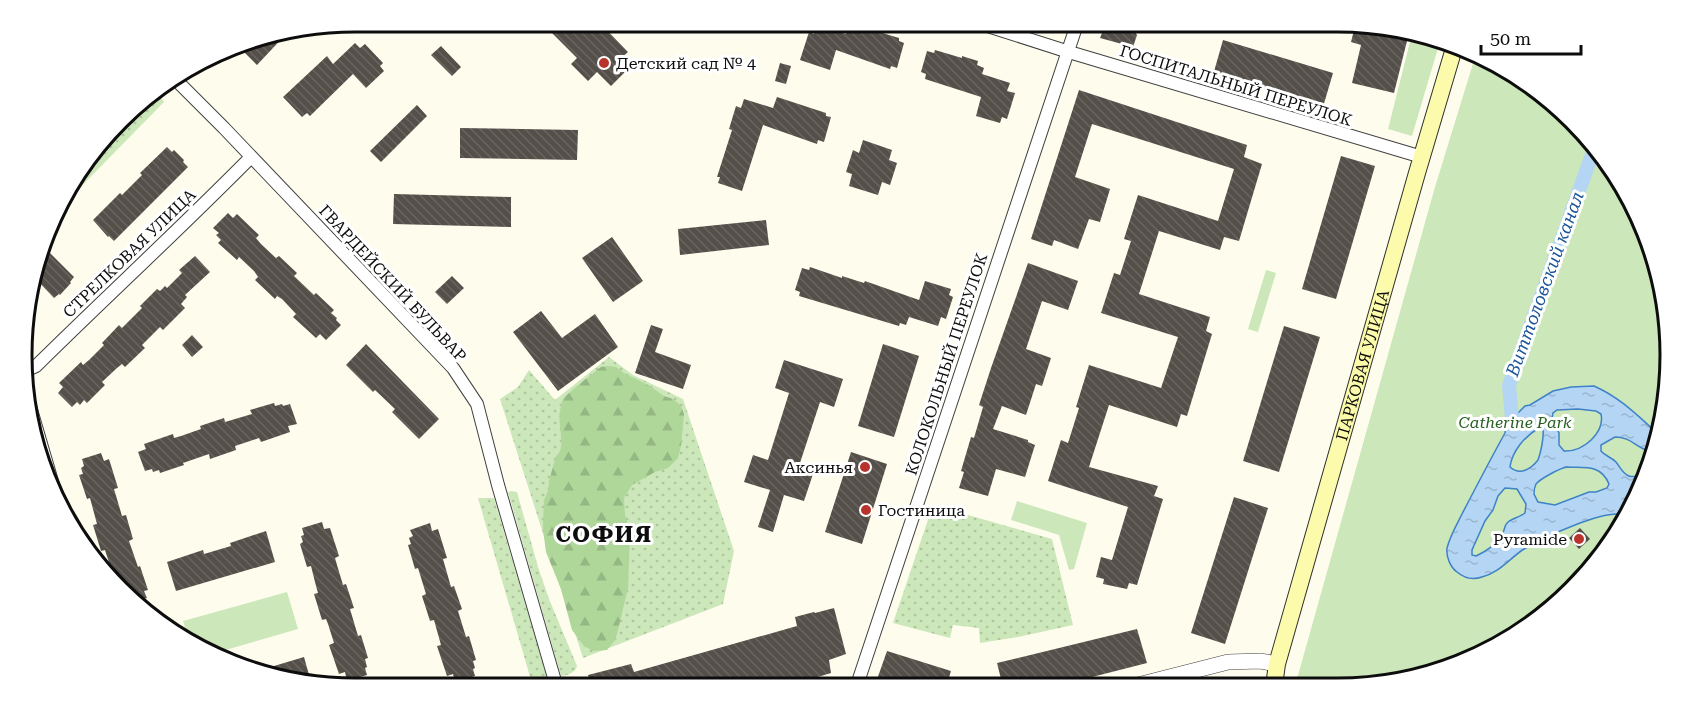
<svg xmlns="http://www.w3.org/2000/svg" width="1691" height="710" viewBox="0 0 1691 710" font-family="'Roboto Serif',serif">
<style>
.grass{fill:url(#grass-dots)}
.forest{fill:url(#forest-firs)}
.park{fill:#cce7b9}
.water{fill:url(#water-ripples);stroke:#3e82c7;stroke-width:1.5;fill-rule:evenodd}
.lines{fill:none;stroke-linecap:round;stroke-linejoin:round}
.canal{stroke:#b4d5f3;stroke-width:14}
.building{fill:url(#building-back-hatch)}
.minor-casing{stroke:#404040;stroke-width:14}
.tertiary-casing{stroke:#404040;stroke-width:16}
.secondary-casing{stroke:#2f2f2f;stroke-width:18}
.minor{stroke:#fff;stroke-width:12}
.tertiary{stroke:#fff;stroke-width:15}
.secondary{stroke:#fbfbab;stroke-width:16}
.poi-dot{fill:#b7332b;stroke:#fff;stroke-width:2}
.labels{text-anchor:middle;stroke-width:6;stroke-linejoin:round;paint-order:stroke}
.poi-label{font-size:16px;fill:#0d0d0d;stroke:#fff;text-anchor:start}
.street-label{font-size:16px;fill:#0d0d0d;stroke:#fff}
.park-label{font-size:16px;font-style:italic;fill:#276120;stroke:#fff}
.water-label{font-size:18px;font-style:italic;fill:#1c5599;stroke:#fff}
.district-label{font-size:22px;font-weight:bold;letter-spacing:1.5px;fill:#0d0d0d;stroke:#fff}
.rim{fill:none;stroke:#0d0d0d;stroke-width:3}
</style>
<defs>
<pattern id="grass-dots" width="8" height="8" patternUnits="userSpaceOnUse" patternTransform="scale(1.5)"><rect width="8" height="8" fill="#cce7b9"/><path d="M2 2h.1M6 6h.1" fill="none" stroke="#aec59e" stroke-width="1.8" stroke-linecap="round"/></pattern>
<pattern id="forest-firs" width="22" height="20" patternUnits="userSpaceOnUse" patternTransform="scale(1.5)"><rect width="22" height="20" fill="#aed799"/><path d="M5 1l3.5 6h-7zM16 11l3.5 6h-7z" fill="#94b783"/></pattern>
<pattern id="water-ripples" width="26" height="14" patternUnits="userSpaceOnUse" patternTransform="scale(1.5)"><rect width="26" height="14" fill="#b4d5f3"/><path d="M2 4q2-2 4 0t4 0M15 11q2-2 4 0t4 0" fill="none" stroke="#9ab6cf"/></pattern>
<pattern id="building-back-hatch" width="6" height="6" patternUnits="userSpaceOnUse" patternTransform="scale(1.5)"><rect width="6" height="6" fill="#554f4a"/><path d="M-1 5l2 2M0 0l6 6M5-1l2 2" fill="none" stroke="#686460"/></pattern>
</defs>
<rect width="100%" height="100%" fill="#fefded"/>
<!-- grass -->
<path class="grass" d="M157 91 164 102 60 208H58L66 188 135 104Z
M609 357 633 375 683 399 734 551 723 604 583 658 500 399 518 387 529 370 555 400Z
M512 491 517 492 538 567 549 599 577 666C576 672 567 676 561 676L508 492Z
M478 498H494L548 681 533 687Z
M933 505 1052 539 1073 625 1018 637 980 643 979 628 953 625 950 638 893 623Z"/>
<!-- forest -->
<path class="forest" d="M608 366 616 367 624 373 650 386 664 396 673 399 681 406 684 414 681 446 678 458 668 468 655 472 632 485 624 498 625 514 630 535 628 588 617 634 615 640 607 650 593 651 584 646 572 630 561 589 546 552 543 530 544 500 548 491 549 481 556 456C567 449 557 423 560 411 561 407 561 402 564 398 574 387 589 377 601 367Z"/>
<!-- park -->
<path class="park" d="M1412 34 1441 38 1412 136 1388 129Z
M1475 57 1556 104 1636 208 1669 333 1652 463 1614 541 1556 606 1483 655 1380 686H1295L1435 187Z
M1266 270 1276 273 1258 332 1248 329Z
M1017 501 1087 523 1074 569 1069 570 1059 535 1011 520Z
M287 592 298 629 215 653 188 637 183 621Z"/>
<!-- water -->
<path class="water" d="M1594 386C1619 397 1636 414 1656 432L1652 463 1626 516C1609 506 1541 539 1524 549 1510 558 1499 573 1482 577 1473 580 1464 578 1457 572 1450 567 1446 556 1447 548 1450 536 1457 524 1462 514 1476 487 1490 460 1505 433L1506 425 1525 406 1530 405 1553 391 1571 387ZM1578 409 1596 411 1601 414C1605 433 1583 452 1564 451L1559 445V433L1552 419 1553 413 1557 410ZM1539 428 1543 429C1544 437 1541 452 1538 460 1531 469 1520 476 1510 467 1512 451 1525 436 1539 428ZM1615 437C1631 437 1635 447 1649 451 1649 452 1650 460 1649 461 1649 468 1637 479 1629 476 1623 474 1620 467 1616 462 1611 457 1605 456 1601 451V445ZM1567 467C1585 468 1601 464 1609 484L1607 488 1596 492H1589L1555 505 1538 502 1534 494C1534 489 1534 488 1536 484 1540 479 1560 468 1567 467ZM1505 488 1517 489 1526 504 1525 513C1520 517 1513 518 1508 522 1504 525 1505 530 1502 535 1497 544 1485 552 1476 556L1472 555V550L1485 521 1493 510 1498 496Z"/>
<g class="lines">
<!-- canal -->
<path class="canal" d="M1512 419 1509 385 1593 152"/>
</g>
<!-- building -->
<path class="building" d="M540 21H598L628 52 620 59 629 68 611 86 597 72 588 81 571 64 577 58Z
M1107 21H1128L1137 35 1133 47 1100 38Z
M817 25 846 34 849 26 855 28 856 25 899 38V41L904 43 897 68 891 66 890 69 836 50 830 70 800 60 809 32 814 34Z
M1365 26 1409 33 1394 93 1352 83 1361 45 1351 42 1354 30 1363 32Z
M288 32 257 65 237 45 247 39Z
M1223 40 1333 73 1323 107 1213 75Z
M355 43 360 48 365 44 383 63 380 66 384 71 366 88 353 74 310 116 307 113 302 117 283 97 327 56 333 64Z
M441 46 461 67 452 76 431 55Z
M935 50 962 58V56L978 61 977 65 984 68 982 74 1010 83 1007 91 1015 93 1007 119 1002 117 1000 123 976 116 981 97 925 79 926 74 921 72 927 51 934 53Z
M780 63 791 66 786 84 775 81Z
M1079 90 1247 145 1244 157 1262 164 1239 241 1224 237 1220 250 1159 231 1139 294 1210 317 1206 331 1212 334 1187 416 1181 414 1177 427 1109 405 1089 467 1158 486 1154 496 1163 499 1137 585 1129 583 1127 589 1103 584 1104 579 1096 577 1101 557 1112 560 1128 507 1048 481 1061 440 1068 443 1079 408 1076 407 1089 365 1161 388 1178 337 1101 313 1114 273 1120 275 1131 241 1124 239 1138 195 1218 221 1234 169 1092 124 1075 177 1110 189 1100 222 1089 219 1078 249 1054 240 1052 246 1031 239Z
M777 97 826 113V116L831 117 824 142 818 140 817 144 763 125 742 191 718 183 720 177H717L732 130 729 129 736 106 741 108 744 99 773 108Z
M417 105 427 116 381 162 370 151Z
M460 128 578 130 577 160 460 158Z
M863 140 892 150 889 160 897 163 890 185 882 182 878 195 849 186 852 174 846 172 853 150 859 153Z
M167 147 172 152 174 150 184 160 183 162 188 167 114 241 109 236 108 237 93 220 120 193 122 195 142 175 140 173Z
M1341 156 1375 166 1336 299 1302 289Z
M394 194 511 197V227L393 224Z
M228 213 233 218 237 214 259 235 256 238 261 244 276 258 279 256 297 273 294 276 314 295 316 293 334 310 331 313 337 318 336 320 341 325 326 340 320 334 316 338 293 317 296 314 282 299 277 296 275 299 255 280 258 277 254 271 239 257 237 260 218 243 221 240 216 235 219 233 213 228Z
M766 220 769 245 680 255 678 229Z
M612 237 643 281 613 302 582 258Z
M43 249 46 252 47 250 74 277 70 282 71 283 60 295 59 294 54 298 33 276Z
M195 256 210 272 185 295 187 297 181 304 185 308 163 330 160 327 142 345 145 348 125 367 122 364 117 368 102 382 105 385 87 403 84 400 80 405 77 402 72 407 58 393 63 387 59 383 81 362 83 365 89 360 104 345 102 343 119 325 122 328 142 308 140 306 157 289 160 291 165 286 167 288 182 273 179 270Z
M1028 263 1078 281 1068 310 1042 301 1026 349 1051 358 1042 386 1036 384 1026 415 1002 406 993 429 1028 440V442L1035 445 1025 477 996 469 988 496 959 488 964 472 961 471 971 437 974 438 983 407 979 405 991 368Z
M810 267 842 278V276L864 283 865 281 919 300 925 281 951 289 949 295 953 297 946 319 941 317 938 326 909 317 906 325 900 323 899 326 799 296 800 292 795 290 802 268 809 270Z
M452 276 464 288 447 304 435 292Z
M541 311 562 338 595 314 618 347 558 391 513 332Z
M651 325 663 329 655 352 691 365 683 389 635 373Z
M1284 326 1320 337 1279 472 1243 461Z
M192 335 203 347 192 357 182 345Z
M366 344 439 419 419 439 392 412 395 409 375 390 373 392 346 365Z
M883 344 919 356 894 437 858 426Z
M784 360 843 379 834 407 820 402 798 469 813 474 804 501 784 495 773 532 758 527 770 490 744 482 753 455 768 460 789 393 775 388Z
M274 403 275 406 282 404 283 406 290 404 297 424 288 426 290 432 261 442 259 438 235 446 236 450 210 459 209 454 183 463 184 465 160 473 159 470 153 472 152 469 145 471 138 452 146 449 144 444 173 434 174 438 181 436 201 429 200 426 224 418 225 422 252 414 250 410Z
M851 452 887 464 862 544 825 532Z
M101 453 104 461 109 459 118 488 114 489 122 516 126 515 133 539 129 541 138 567 140 566 148 590 144 591 147 598 144 599 147 606 139 609 135 606 110 576 113 575 105 550 101 551 93 525 97 524 90 498 87 499 79 475 83 474 81 468 84 466 82 459Z
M1234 497 1268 508 1225 644 1191 633Z
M322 522 324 529 330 528 339 556 335 558 337 565 343 585 346 584 354 608 350 609 358 636 361 635 368 658 365 659 367 667 365 668 367 675 347 681 345 672 339 674 329 645 334 643 328 624 326 619 322 620 314 594 318 593 316 586 311 566 307 567 300 544 303 542 301 536 304 535 302 528Z
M430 523 432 531 438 529 447 558 443 559 451 587 454 586 462 609 458 611 466 637 469 636 476 660 473 661 475 668 473 669 475 676 455 682 453 674 447 676 437 646 441 645 434 620 430 621 422 596 426 594 418 568 415 569 408 545 411 544 409 538 413 536 410 530Z
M1580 528 1590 539 1579 549 1569 538Z
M266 531 275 562 176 591 167 562 203 550 204 554 231 546 230 543Z
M834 608 846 654 829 660 831 673 781 688H592L588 675 631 664 634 672 797 626 795 617 814 612 815 613Z
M1137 629 1147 663 1053 687H1003L997 663Z
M887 651 951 671 946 687 874 688Z
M304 657 311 682 254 672Z"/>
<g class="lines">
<defs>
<path id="minor" d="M972 21 1069 52 1422 157
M176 80 224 128 453 368 477 404 498 485 557 688
M27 370 36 366C107 296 181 228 251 157
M27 396 56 495
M856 688 1078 21"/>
<path id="tertiary" d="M1130 687 1228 662 1260 661 1277 664"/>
<g id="secondary">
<path id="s1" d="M1274 686 1277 664 1417 173 1455 45"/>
</g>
</defs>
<!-- minor casing -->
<use href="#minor" class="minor-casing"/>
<!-- tertiary casing -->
<use href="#tertiary" class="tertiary-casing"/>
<!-- secondary casing -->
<use href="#secondary" class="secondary-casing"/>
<!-- minor -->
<use href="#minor" class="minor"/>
<!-- tertiary -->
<use href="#tertiary" class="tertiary"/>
<!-- secondary -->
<use href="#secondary" class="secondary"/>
</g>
<!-- markers -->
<g class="poi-dot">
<circle cx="604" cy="63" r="6"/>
<circle cx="865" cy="467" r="6"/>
<circle cx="866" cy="510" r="6"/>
<circle cx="1579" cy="539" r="6"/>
</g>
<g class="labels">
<!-- poi labels -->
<g class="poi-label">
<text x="616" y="69">Детский сад № 4</text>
<text x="853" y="473" text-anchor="end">Аксинья</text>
<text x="878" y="516">Гостиница</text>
<text x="1567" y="545" text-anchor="end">Pyramide</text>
</g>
<!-- street labels -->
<g class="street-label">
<text transform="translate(1236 85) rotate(17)" y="6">ГОСПИТАЛЬНЫЙ ПЕРЕУЛОК</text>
<text transform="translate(129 253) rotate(-44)" y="6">СТРЕЛКОВАЯ УЛИЦА</text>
<text transform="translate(393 283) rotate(47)" y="6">ГВАРДЕЙСКИЙ БУЛЬВАР</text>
<text transform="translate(946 364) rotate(-72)" y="6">КОЛОКОЛЬНЫЙ ПЕРЕУЛОК</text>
<text dy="6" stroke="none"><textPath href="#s1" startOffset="333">ПАРКОВАЯ УЛИЦА</textPath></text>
</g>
<!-- park labels -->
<g class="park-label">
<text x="1515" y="428">Catherine Park</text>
</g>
<!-- water labels -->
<g class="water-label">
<text transform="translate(1545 284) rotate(-70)" y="6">Виттоловский канал</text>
</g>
<!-- district labels -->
<g class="district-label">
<text x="604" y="542">СОФИЯ</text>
</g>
</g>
<!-- crop -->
<path d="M0 0H1691V710H0ZM355 32H1337A323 323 0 0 1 1660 355V355A323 323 0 0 1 1337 678H355A323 323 0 0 1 32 355V355A323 323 0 0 1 355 32Z" fill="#fff" fill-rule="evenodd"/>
<path class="rim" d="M355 32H1337A323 323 0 0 1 1660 355V355A323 323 0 0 1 1337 678H355A323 323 0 0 1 32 355V355A323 323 0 0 1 355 32Z"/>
<!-- scale -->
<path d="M1481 45v9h100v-9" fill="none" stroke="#0d0d0d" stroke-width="3"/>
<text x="1490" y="45" font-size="18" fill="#0d0d0d" stroke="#ffffff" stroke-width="4.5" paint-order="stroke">50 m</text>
</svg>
